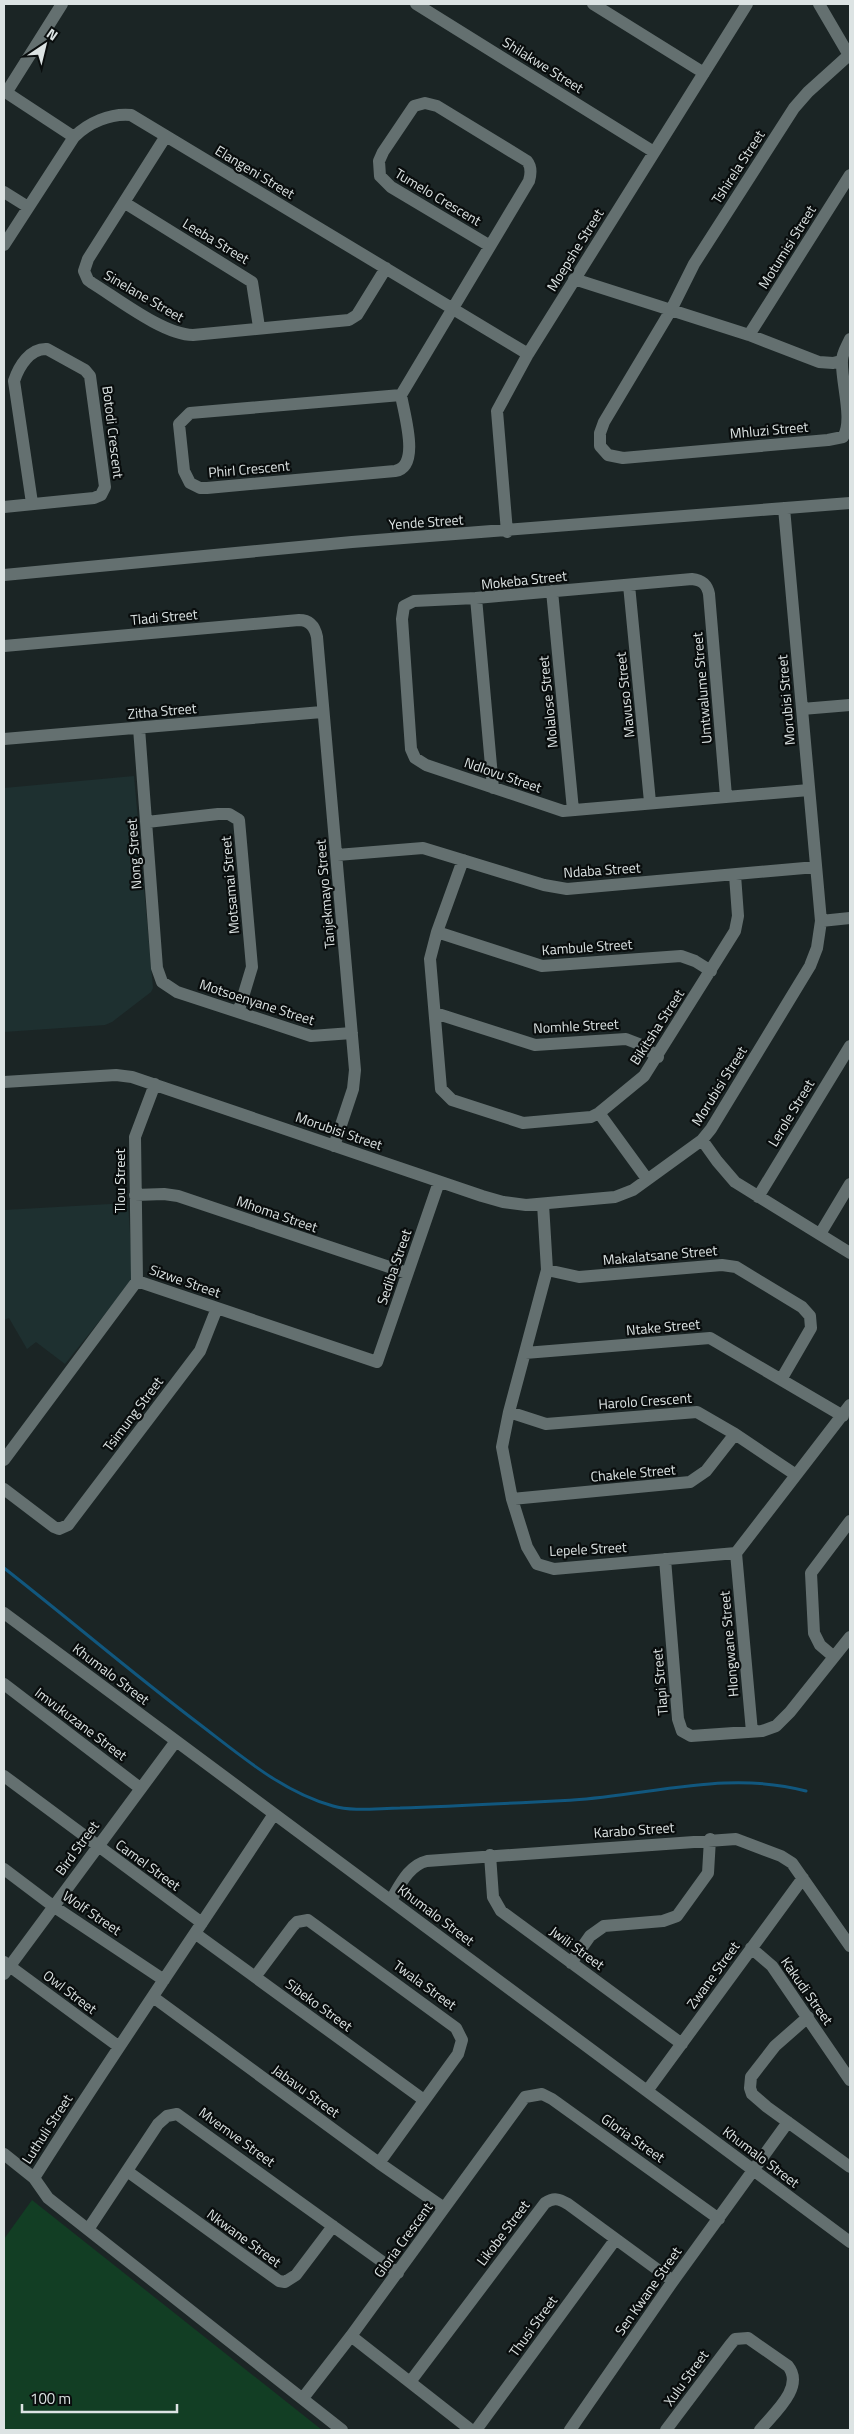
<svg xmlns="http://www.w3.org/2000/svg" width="854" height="2434" viewBox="0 0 854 2434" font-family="'Titillium Web',sans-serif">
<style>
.built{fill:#1e3030}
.green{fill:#123e24}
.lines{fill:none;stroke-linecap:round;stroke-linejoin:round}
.stream{stroke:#11577e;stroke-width:3}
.minor{stroke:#647070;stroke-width:12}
.labels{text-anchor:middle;stroke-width:4.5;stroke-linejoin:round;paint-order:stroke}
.street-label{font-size:14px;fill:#dce3e3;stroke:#090d0d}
</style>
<rect width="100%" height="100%" fill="#1b2525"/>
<!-- built -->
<path class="built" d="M134 776 153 988 151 992 112 1022 105 1025 4 1032V788Z
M128 1203 133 1279 65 1364 36 1342 27 1349 9 1318 4 1320V1210Z"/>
<!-- green -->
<path class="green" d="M32 2200 322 2430H4V2239Z"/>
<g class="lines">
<!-- stream -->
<path class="stream" d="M4 1568C69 1619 132 1673 198 1723 240 1755 282 1792 333 1806 353 1812 379 1808 400 1808 458 1806 515 1803 573 1800 651 1795 728 1770 806 1791"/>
<!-- minor -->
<path class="minor" d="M416 4 654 152
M593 4 704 73
M819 4 850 57
M849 55 808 92 794 108 694 264 671 310 604 422 600 433V446L608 455 623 458 828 440 843 437C854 421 841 382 842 361 842 353 847 346 850 339
M4 91 74 137
M6 93 62 4
M166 136 88 259 84 271 88 280 92 283C118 299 164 335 193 335L349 320 357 315 386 268
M4 192 28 207
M125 203 252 282 259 327
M4 245 74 137C88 123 110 113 131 115L528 354
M574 279 749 335 819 362 833 363 841 361
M749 335 850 175
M401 395 190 413 179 424 184 471 190 483 200 488H207L395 471C421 467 404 414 401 395L529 181C531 174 532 167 527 161L437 106 425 103 414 106 383 152 379 161 380 176 391 187 490 246
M4 507 94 498 101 495 105 487 90 376 85 370 47 349C30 348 19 366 14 381L32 503
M507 532 497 411 528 354 747 4
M4 575 352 542 850 503
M629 585 650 802
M552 591 573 810
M476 598 493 788
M4 646 299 620C310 620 315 627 317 637L355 1070 353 1089 334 1146
M802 709 850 705
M139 728 157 968 162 982 177 992 311 1036 352 1033
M4 739 322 712
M726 796 709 594C707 584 702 580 692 579L476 598 414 601 404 606 402 619 411 749 415 758 426 765 563 811 809 790
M147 822 218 814H229L239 820 252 967 239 1010
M337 855 423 848 544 885 567 889 816 867
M463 860 437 932 430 959 441 1089 452 1100 523 1123 591 1117 599 1113 644 1076 735 931 738 916 735 875
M821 921 850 918
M437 932 542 966 681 956 695 961 711 971
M435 1013 535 1045 626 1039 639 1044 658 1057
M4 1082 116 1075 132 1077 482 1196 503 1202 526 1205 615 1197 633 1190 702 1140 711 1129 810 966 817 948 821 921 784 508
M599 1113 647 1179
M702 1140 717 1161 735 1182 850 1253
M135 1195 164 1194 178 1196 407 1273
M758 1197 850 1046
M543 1204 547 1270 509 1412 502 1447 512 1499 527 1547 537 1564 554 1569 736 1553 850 1405
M820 1234 850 1184
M547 1270 579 1277 722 1265 736 1267 802 1307 810 1316 811 1328 782 1378
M137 1281 377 1362 439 1182
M137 1281 135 1137 155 1084
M525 1353 710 1338 843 1416
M509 1412 546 1424 697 1412 735 1434 796 1475
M4 1460 137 1281
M4 1489 54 1527 59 1529 68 1525 200 1351 217 1308
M512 1499 690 1482 706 1471 735 1434
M736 1553 752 1732
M665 1559 678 1719 682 1731 691 1736 762 1731 776 1726 790 1712 850 1637
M4 1613 850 2242
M834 1657 820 1645 814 1633 811 1573 850 1521
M4 1684 140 1788
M4 1776 202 1923
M490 1855 493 1897 501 1911 682 2044
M4 1869 53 1906 164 1980
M391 1900C400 1885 409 1865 427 1861L736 1839 781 1856 792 1863 850 1946
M196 1934 424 2100
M751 1948 772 1966 850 2080
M4 1962 118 2046
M571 1963 590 1936 604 1926 663 1921 677 1916 708 1873 710 1839
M4 1974 176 1741
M255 1977 293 1926 297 1922 308 1920 456 2028 462 2040 458 2054 379 2163
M153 1997 379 2163 444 2208
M808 2017 775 2046 751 2077 750 2088 752 2094 767 2107 850 2167
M647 2091 803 1878
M4 2154 34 2178 48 2198 342 2430
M127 2171 279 2281 285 2282 296 2275 333 2226
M34 2178C112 2055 194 1936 274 1814
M89 2228 158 2124 167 2116 177 2114 398 2273
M351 2336 471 2430
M410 2382 545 2203C554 2197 559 2199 568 2204L673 2281
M303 2398 351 2336 525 2097 542 2094 552 2099 719 2219
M476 2430 615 2240
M570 2430 673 2281 788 2122
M666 2430 730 2345 735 2339 748 2338 788 2366C805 2387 774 2413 760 2430"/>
</g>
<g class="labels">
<!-- street labels -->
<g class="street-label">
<text transform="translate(543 65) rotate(32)" y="5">Shilakwe Street</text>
<text transform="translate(738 167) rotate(-57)" y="5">Tshirela Street</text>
<text transform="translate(255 172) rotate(31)" y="5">Elangeni Street</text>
<text transform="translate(438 197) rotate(31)" y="5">Tumelo Crescent</text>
<text transform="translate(216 241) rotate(31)" y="5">Leeba Street</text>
<text transform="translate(787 247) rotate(-58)" y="5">Motumisi Street</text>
<text transform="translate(575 250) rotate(-58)" y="5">Moepshe Street</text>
<text transform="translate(144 296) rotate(30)" y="5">Sinelane Street</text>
<text transform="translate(769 430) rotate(-5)" y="5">Mhluzi Street</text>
<text transform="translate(113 432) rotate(83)" y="5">Botodi Crescent</text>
<text transform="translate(249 469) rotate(-5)" y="5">PhirI Crescent</text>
<text transform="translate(426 522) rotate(-4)" y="5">Yende Street</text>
<text transform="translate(524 580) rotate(-6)" y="5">Mokeba Street</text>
<text transform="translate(164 617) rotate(-5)" y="5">Tladi Street</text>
<text transform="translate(702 688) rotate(-95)" y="5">Umtwalume Street</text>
<text transform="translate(625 695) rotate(-96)" y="5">Mavuso Street</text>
<text transform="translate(786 700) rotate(-95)" y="5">Morubisi Street</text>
<text transform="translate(548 702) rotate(-96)" y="5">Molalose Street</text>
<text transform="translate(162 711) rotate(-5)" y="5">Zitha Street</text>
<text transform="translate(503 775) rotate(19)" y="5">Ndlovu Street</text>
<text transform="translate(134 854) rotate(-94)" y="5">Nong Street</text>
<text transform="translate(602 870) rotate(-4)" y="5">Ndaba Street</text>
<text transform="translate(230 885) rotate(-95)" y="5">Motsamai Street</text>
<text transform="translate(325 894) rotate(-95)" y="5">Tanjekmayo Street</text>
<text transform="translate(587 947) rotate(-4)" y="5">Kambule Street</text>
<text transform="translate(257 1002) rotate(18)" y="5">Motsoenyane Street</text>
<text transform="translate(576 1026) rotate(-3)" y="5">Nomhle Street</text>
<text transform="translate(657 1027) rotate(-57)" y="5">Bikitsha Street</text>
<text transform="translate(719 1086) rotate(-58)" y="5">Morubisi Street</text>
<text transform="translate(791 1113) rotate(-59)" y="5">Lerole Street</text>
<text transform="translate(339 1131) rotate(19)" y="5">Morubisi Street</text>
<text transform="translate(120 1181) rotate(-90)" y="5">Tlou Street</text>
<text transform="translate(277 1214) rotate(19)" y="5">Mhoma Street</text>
<text transform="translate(660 1255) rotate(-5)" y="5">Makalatsane Street</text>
<text transform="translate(394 1267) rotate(-71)" y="5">Sediba Street</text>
<text transform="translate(185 1281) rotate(19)" y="5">Sizwe Street</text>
<text transform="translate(663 1327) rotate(-5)" y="5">Ntake Street</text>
<text transform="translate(645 1401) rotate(-4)" y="5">Harolo Crescent</text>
<text transform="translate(133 1414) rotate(-53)" y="5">Tsimung Street</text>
<text transform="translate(633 1473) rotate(-5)" y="5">Chakele Street</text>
<text transform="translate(588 1549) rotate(-3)" y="5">Lepele Street</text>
<text transform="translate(729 1644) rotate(-95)" y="5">Hlongwane Street</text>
<text transform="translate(111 1674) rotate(37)" y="5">Khumalo Street</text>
<text transform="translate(660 1682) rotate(-95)" y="5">Tlapi Street</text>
<text transform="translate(81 1724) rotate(37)" y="5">Imvukuzane Street</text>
<text transform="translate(634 1830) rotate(-4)" y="5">Karabo Street</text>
<text transform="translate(77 1848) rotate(-54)" y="5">Bird Street</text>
<text transform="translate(148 1865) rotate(36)" y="5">Camel Street</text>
<text transform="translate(92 1913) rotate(34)" y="5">Wolf Street</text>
<text transform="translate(436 1915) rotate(37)" y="5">Khumalo Street</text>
<text transform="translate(577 1948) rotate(36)" y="5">Jwili Street</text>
<text transform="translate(713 1975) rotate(-54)" y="5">Zwane Street</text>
<text transform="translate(425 1985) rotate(36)" y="5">Twala Street</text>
<text transform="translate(807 1991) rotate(55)" y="5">Kakudi Street</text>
<text transform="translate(70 1992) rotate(37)" y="5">Owl Street</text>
<text transform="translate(319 2005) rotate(36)" y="5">Sibeko Street</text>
<text transform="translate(306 2091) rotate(36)" y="5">Jabavu Street</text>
<text transform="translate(47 2129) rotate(-57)" y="5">Luthuli Street</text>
<text transform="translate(237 2137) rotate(36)" y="5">Mvemve Street</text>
<text transform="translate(633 2138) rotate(35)" y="5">Gloria Street</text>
<text transform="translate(761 2157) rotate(37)" y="5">Khumalo Street</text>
<text transform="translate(503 2233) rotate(-53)" y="5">Likobe Street</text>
<text transform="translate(244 2238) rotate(36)" y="5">Nkwane Street</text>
<text transform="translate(403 2240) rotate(-54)" y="5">Gloria Crescent</text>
<text transform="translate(648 2291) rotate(-55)" y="5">Sen Kwane Street</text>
<text transform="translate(533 2326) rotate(-54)" y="5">Thusi Street</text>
<text transform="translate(686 2378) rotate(-54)" y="5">Xulu Street</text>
</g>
</g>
<!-- border -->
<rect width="854" height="2434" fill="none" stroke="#dce3e3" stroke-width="10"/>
<!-- north arrow -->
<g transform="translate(45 45) rotate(35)" stroke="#090d0d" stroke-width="4" paint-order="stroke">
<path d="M0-4L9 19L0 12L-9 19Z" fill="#dce3e3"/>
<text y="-8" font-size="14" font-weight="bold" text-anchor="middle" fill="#dce3e3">N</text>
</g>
<!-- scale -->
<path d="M22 2404v8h155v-8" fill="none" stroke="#dce3e3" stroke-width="2.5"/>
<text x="30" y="2404" font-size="15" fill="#dce3e3" stroke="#090d0d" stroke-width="4" paint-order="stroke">100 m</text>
</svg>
